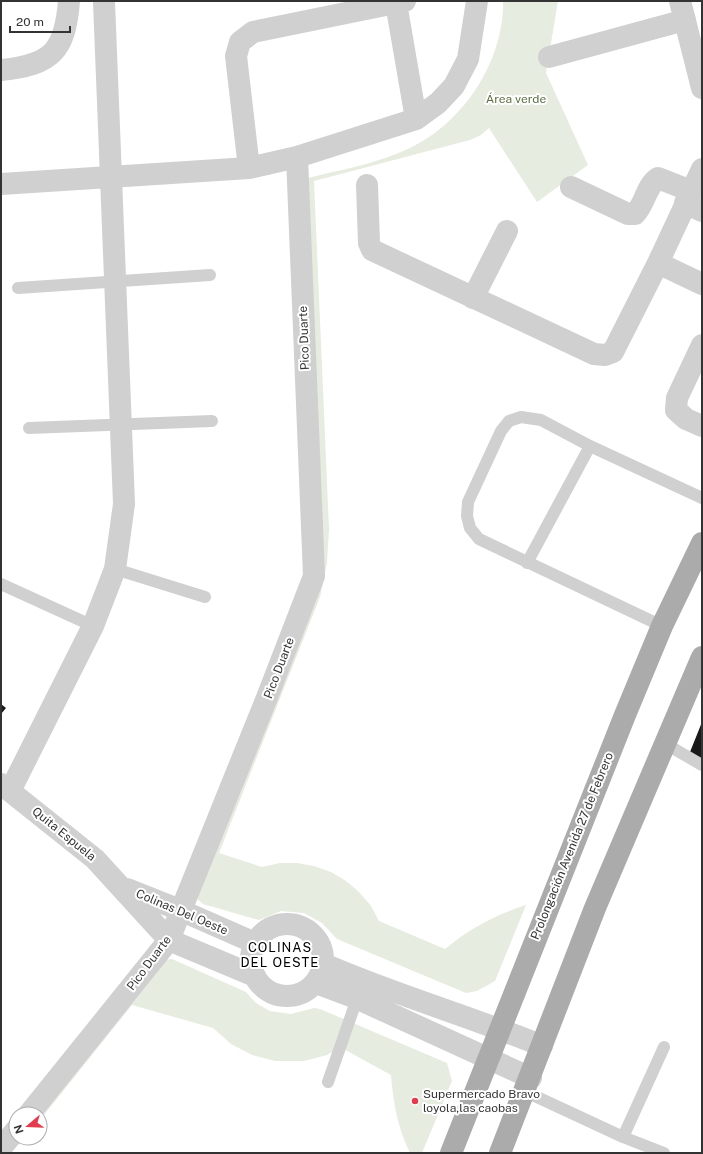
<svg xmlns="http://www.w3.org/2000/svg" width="703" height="1154" viewBox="0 0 703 1154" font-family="'Public Sans',sans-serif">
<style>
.green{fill:#e6ecdf}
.building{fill:#1a1a1a}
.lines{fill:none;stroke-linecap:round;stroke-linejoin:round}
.lane{stroke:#d0d0d0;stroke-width:12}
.street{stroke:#d0d0d0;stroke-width:22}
.primary{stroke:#ababab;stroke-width:22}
.poi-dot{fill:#e53a4d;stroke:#fff;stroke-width:1.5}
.labels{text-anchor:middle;stroke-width:4;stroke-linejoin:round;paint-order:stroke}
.park-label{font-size:12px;fill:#586f3f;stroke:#fff}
.street-label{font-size:12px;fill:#333;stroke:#fff}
.poi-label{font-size:12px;fill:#333;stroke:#fff;text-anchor:start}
.neighbourhood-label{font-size:13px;letter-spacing:1px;fill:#000;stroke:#fff}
</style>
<rect width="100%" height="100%" fill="#fff"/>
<!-- green -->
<path class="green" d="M503 1H558L546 73 588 165 537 202 489 128 481 135 470 140 314 181 329 529 327 563 320 597 219 853 262 867 280 863H297L314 866 331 872 346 881 359 892 371 906 379 921 445 949C470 928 495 915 526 905L495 981 477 991 466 993 337 939 322 923 304 913 281 911 259 920 203 904 196 898 306 610 304 179C339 170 377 164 410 148 464 122 504 61 503 1Z
M172 959 246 992 256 1003 270 1011 291 1014 314 1008 320 1009 447 1063 452 1081 422 1153H410C398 1128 393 1103 391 1075L340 1047 327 1055 304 1061H275L252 1055 231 1044 213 1028 132 1005 40 1120V1114L162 960Z"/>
<!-- building -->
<path class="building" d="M1 704 6 708 1 714Z
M702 722V763L688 757Z"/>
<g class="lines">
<!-- lane -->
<path class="lane" d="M18 288 210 275
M29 428 212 421
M527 563 590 446
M115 569 205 597
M1 584 93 626
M662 626 479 539 470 528 467 516 468 502 501 431 509 421 521 417 541 420 590 446 702 498
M664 743 702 765
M328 1082 359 993
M524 1091 623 1137 664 1153
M623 1137 664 1047"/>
<!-- street -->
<path class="street" d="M680 1 702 88
M396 3 416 119
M549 57 685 20
M1 70C52 65 65 51 69 1
M249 168 236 56 240 42 253 32 405 1
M1 184 249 168 297 157 416 119 438 103 454 86 468 59 477 1
M367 185 369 243 372 250 594 354 605 355 613 352 658 263 702 169
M571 187 628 214H635C645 204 646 186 658 178L691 191
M685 203 702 211
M658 263 702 284
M473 298 507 231
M702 345 677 398 676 410 686 419 702 426
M1 784 95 859 169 940 255 976
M10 791 93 626 115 569 124 504 104 2
M127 889 180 910 255 943
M251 960a36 36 0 1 1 72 0a36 36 0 1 1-72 0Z
M324 964C395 995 470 1016 542 1046
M316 983 356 998 531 1078
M29 1114 169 940 266 700 314 576 297 157
M1 1148 16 1130"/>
<!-- primary -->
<path class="primary" d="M451 1153 625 715 662 626 702 543
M500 1153 595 908 702 657"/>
</g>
<!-- markers -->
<circle class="poi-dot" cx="415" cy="1101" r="4"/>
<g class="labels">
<!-- park labels -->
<g class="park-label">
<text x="516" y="103">Área verde</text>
</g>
<!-- street labels -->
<g class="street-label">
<text transform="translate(304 338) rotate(-92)" y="4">Pico Duarte</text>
<text transform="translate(279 668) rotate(-69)" y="4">Pico Duarte</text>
<text transform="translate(64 834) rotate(39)" y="4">Quita Espuela</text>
<text transform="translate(572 846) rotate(-68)" y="4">Prolongación Avenida 27 de Febrero</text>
<text transform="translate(182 912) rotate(23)" y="4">Colinas Del Oeste</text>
<text transform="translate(149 963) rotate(-53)" y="4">Pico Duarte</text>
</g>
<!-- poi labels -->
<g class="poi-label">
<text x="423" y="1098">Supermercado Bravo<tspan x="423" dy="14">loyola,las caobas</tspan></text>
</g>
<!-- neighbourhood labels -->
<g class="neighbourhood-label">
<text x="280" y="952">COLINAS<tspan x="280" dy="15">DEL OESTE</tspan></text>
</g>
</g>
<!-- border -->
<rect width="703" height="1154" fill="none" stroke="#333333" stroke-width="4"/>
<!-- north arrow -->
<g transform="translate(28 1126) rotate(251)"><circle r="19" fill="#ffffff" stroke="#adadad"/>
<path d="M0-3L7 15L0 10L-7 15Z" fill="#e53a4d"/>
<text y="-6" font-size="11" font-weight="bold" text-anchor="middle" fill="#333333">N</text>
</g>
<!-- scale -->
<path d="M10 26v6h60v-6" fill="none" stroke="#333333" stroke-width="2"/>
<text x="16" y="26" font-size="12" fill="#333333" stroke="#ffffff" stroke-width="3" paint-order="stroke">20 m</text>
</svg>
